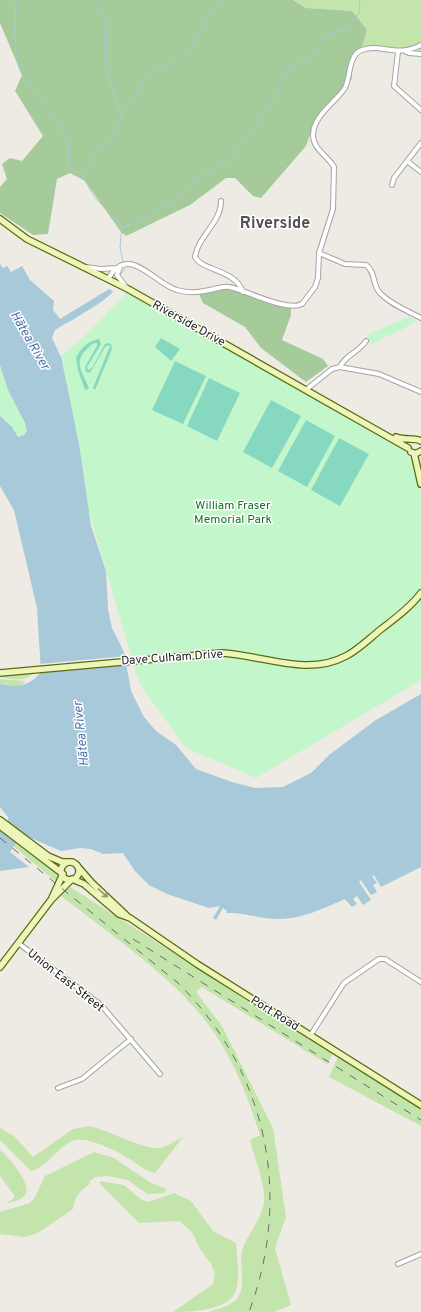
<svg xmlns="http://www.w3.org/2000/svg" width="421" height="1312" viewBox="0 0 421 1312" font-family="Overpass,sans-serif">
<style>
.grass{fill:#c3e5ac}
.forest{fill:#a5cb9b}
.park{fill:#c3f6cb}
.pitch{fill:#86d8c0}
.water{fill:#a7c9d9}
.pier{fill:#eeebe4}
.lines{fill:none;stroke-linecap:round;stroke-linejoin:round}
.stream{stroke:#a7c9d9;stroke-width:1}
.minor-casing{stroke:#a4a4a4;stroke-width:6}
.secondary-casing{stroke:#5a6d0b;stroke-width:8}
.minor{stroke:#fff;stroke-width:4}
.secondary{stroke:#edf5ba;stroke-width:5.5}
.rail{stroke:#6b6b6b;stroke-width:1;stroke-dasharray:8 8;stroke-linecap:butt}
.oneway{stroke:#8f9473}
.labels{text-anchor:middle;stroke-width:3;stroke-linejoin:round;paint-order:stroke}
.street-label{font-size:12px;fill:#1d1d1d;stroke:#fff}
.park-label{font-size:12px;fill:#127522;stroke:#fff}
.water-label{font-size:13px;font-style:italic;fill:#5074a7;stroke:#fff}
.district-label{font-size:16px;font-weight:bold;fill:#505050;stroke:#fff}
</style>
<rect width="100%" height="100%" fill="#eeebe4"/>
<!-- grass -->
<path class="grass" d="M293 0H421V52L361 49 352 11 306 8Z
M34 672C26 683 11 679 0 677Z
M0 679 23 681 24 684 16 686 0 684Z
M16 843 57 872 59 879V884L13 846Z
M70 887 333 1054 327 1064 202 987 196 992 222 1026 273 1128 286 1217 275 1248 291 1305 274 1312H209C217 1309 231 1306 237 1299 247 1286 239 1266 242 1251 247 1233 263 1219 264 1200 265 1183 254 1157 250 1140L260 1135C247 1095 232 1054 205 1020 166 971 109 934 60 895Z
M338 1057 421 1109V1126L329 1077Z
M90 1126C107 1130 146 1151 161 1148 168 1146 176 1140 183 1137L155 1173C144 1171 138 1164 128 1158 116 1151 91 1138 76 1140 60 1143 48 1167 31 1171L0 1140V1128L14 1136 33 1157 73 1129Z
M0 1150C8 1157 33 1184 25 1195 20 1201 12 1202 5 1204L14 1198V1195L0 1176Z
M94 1152 114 1158 151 1183 167 1189 164 1193 147 1194 128 1180 108 1176 95 1177 90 1181 89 1185C78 1192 75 1197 73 1209L38 1233 25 1237 0 1234V1212L30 1203 35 1197 45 1176Z
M101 1181 124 1185 142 1200 149 1202 174 1193 191 1201 213 1231 236 1243C237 1258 240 1275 236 1290 230 1311 190 1312 173 1312L213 1284 215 1274 211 1264 200 1249 192 1232 179 1221 139 1223 99 1183Z"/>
<!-- forest -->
<path class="forest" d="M0 0H293L306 8 352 11 367 30 361 49 349 66 352 78 338 98 314 123 306 146 261 198 253 196 235 178H226L190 205 126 236 121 232 85 181 70 173 57 179 48 234 33 235 0 213V187L7 179 2 164 10 158 22 161 43 136 15 91 22 75 0 23Z
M232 284 244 292 291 307V315L282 340 323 359 328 366 306 382 261 348 245 327 203 303 198 292Z"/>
<!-- park -->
<path class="park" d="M127 292 374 433 400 446 414 463 421 491V588L405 604 358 643 340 656 317 663 220 650 131 656 88 508 80 450 61 357 96 325Z
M409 316 416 321 392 335H388L371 345 367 335C382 327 394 325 409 316Z
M0 365 8 390 25 423 27 432 22 437 16 436 12 427 0 416Z
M421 598V680L256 778 186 748 144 690 137 677 134 664 213 656 237 657 315 669 328 667 340 663 373 640Z"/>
<!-- pitch -->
<path class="pitch" d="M161 338 180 349 171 361 155 347Z
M99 339 101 344 87 367 88 370 92 368 105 344 108 343 111 344 112 349 95 390 93 388 110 346 108 345 105 347 90 373 86 372 85 367 97 346V343C92 343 90 346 86 350 73 363 83 373 89 388L85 390 78 370 76 358C80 349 89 340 99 339Z
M175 361 206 376 183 424 152 410Z
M209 378 240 393 217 441 187 426Z
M271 400 301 416 272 468 243 452Z
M306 420 335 436 307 487 278 471Z
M339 438 369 454 340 506 311 490Z"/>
<!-- water -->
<path class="water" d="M0 264 3 268 7 266 11 272 22 266 30 280 54 301 53 310 60 319 109 289 113 291C110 299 65 324 55 330L52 338 61 357 68 390 80 450 91 526 106 571 108 609 112 628 124 652 131 691 144 717 156 731 176 745 196 769 232 782 255 788 283 787 311 773 329 755 376 720 421 694V867L381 887 374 875 372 876 377 883 373 885 377 892 371 895 361 880 359 882 371 900 363 905 357 896 353 899 357 904 352 907 345 899C324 908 302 919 279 919 261 919 244 912 226 913L227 911 223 908 216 920 213 918 220 906 209 908 167 894 149 885 135 871 123 853 103 854 91 849 80 848 61 851 26 836 16 843 10 852 29 867 0 871V831L8 822V817L0 807V684C18 687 29 687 41 672L37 608 14 510 0 486V416L12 427 18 437 24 435 27 431 25 423 8 390 0 365Z"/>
<!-- pier -->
<path class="pier" d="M127 656 128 664 39 672V664Z"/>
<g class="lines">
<!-- stream -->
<path class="stream" d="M16 0C16 23 12 48 20 70 25 85 39 97 48 109 55 118 63 130 67 140 71 149 67 158 69 167 88 177 85 185 97 200 106 209 115 217 122 228L120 246 123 262
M94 0 106 22 107 71 121 115
M85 178 96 150 111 138 121 115 130 106 143 79 185 53 194 45 201 28 221 0
M122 228 146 218 175 201 195 178 218 168 235 155 273 99 285 74 294 65 311 58 317 52 322 39 327 34 346 29 359 13 360 0
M121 274 125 269"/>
<defs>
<path id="minor" d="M405 51 409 53 421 54
M398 52 394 86 421 110
M407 161 421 172
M392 185 394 178 421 143
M221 201C221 223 198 236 195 257 202 271 235 269 243 292
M319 253 345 264 366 265C376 272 372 285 380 293 390 304 408 311 421 318
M86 267 101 269 117 268
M120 267 117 275 126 287
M108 279C129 242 154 284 177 290 190 294 201 292 214 289 218 288 224 286 229 287 246 290 286 312 302 304L315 287 318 278 319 253 333 209 334 167C327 155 313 149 313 135 313 116 336 102 345 88 351 76 348 55 362 50 381 43 396 58 421 45
M340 367C344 356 359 352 366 341
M307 389 332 369 340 367 379 374 421 392
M18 943 101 1005 160 1074
M310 1036 344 983 379 959H385L421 982
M58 1088 82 1079 131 1039
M398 1264 421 1254"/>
<path id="secondary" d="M0 219 27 239 128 289 408 448
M396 437C406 441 414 437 421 441
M411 452 415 454 421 451
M414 453 421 484
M0 673 222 653C263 655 307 677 346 656 358 650 369 639 380 630 394 619 410 608 421 593
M0 820 48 856 62 862H72
M0 826 63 874 52 898
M61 871a9 9 0 1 1 18 0a9 9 0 1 1-18 0Z
M78 867 92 883 128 917
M0 967 51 900 72 879 84 884 119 914 130 918 197 964 421 1105"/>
</defs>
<!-- minor casing -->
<use href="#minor" class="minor-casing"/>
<!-- secondary casing -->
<use href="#secondary" class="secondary-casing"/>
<!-- minor -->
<use href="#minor" class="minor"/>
<!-- secondary -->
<use href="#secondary" class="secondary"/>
<!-- rail -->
<path class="rail" d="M0 838 178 983C267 1071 293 1195 249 1312
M133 939 421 1120"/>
</g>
<!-- one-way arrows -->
<defs><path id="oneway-shaft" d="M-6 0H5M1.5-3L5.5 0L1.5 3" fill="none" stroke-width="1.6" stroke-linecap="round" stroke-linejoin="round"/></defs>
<use class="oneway" href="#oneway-shaft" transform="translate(103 893) rotate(41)"/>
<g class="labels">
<!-- street labels -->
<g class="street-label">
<text transform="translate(189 323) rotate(29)" y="4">Riverside Drive</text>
<text transform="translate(172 657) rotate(-4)" y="4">Dave Culham Drive</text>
<text transform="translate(66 980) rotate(38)" y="4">Union East Street</text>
<text transform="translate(275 1013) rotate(32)" y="4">Port Road</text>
</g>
<!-- park labels -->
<g class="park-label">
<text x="233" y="509">William Fraser<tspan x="233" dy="14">Memorial Park</tspan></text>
</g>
<!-- water labels -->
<g class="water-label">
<text transform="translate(31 340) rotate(60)" y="5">Hātea River</text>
<text transform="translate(80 734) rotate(-96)" y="5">Hātea River</text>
</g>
<!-- district labels -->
<g class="district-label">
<text x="275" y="228">Riverside</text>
</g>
</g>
</svg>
